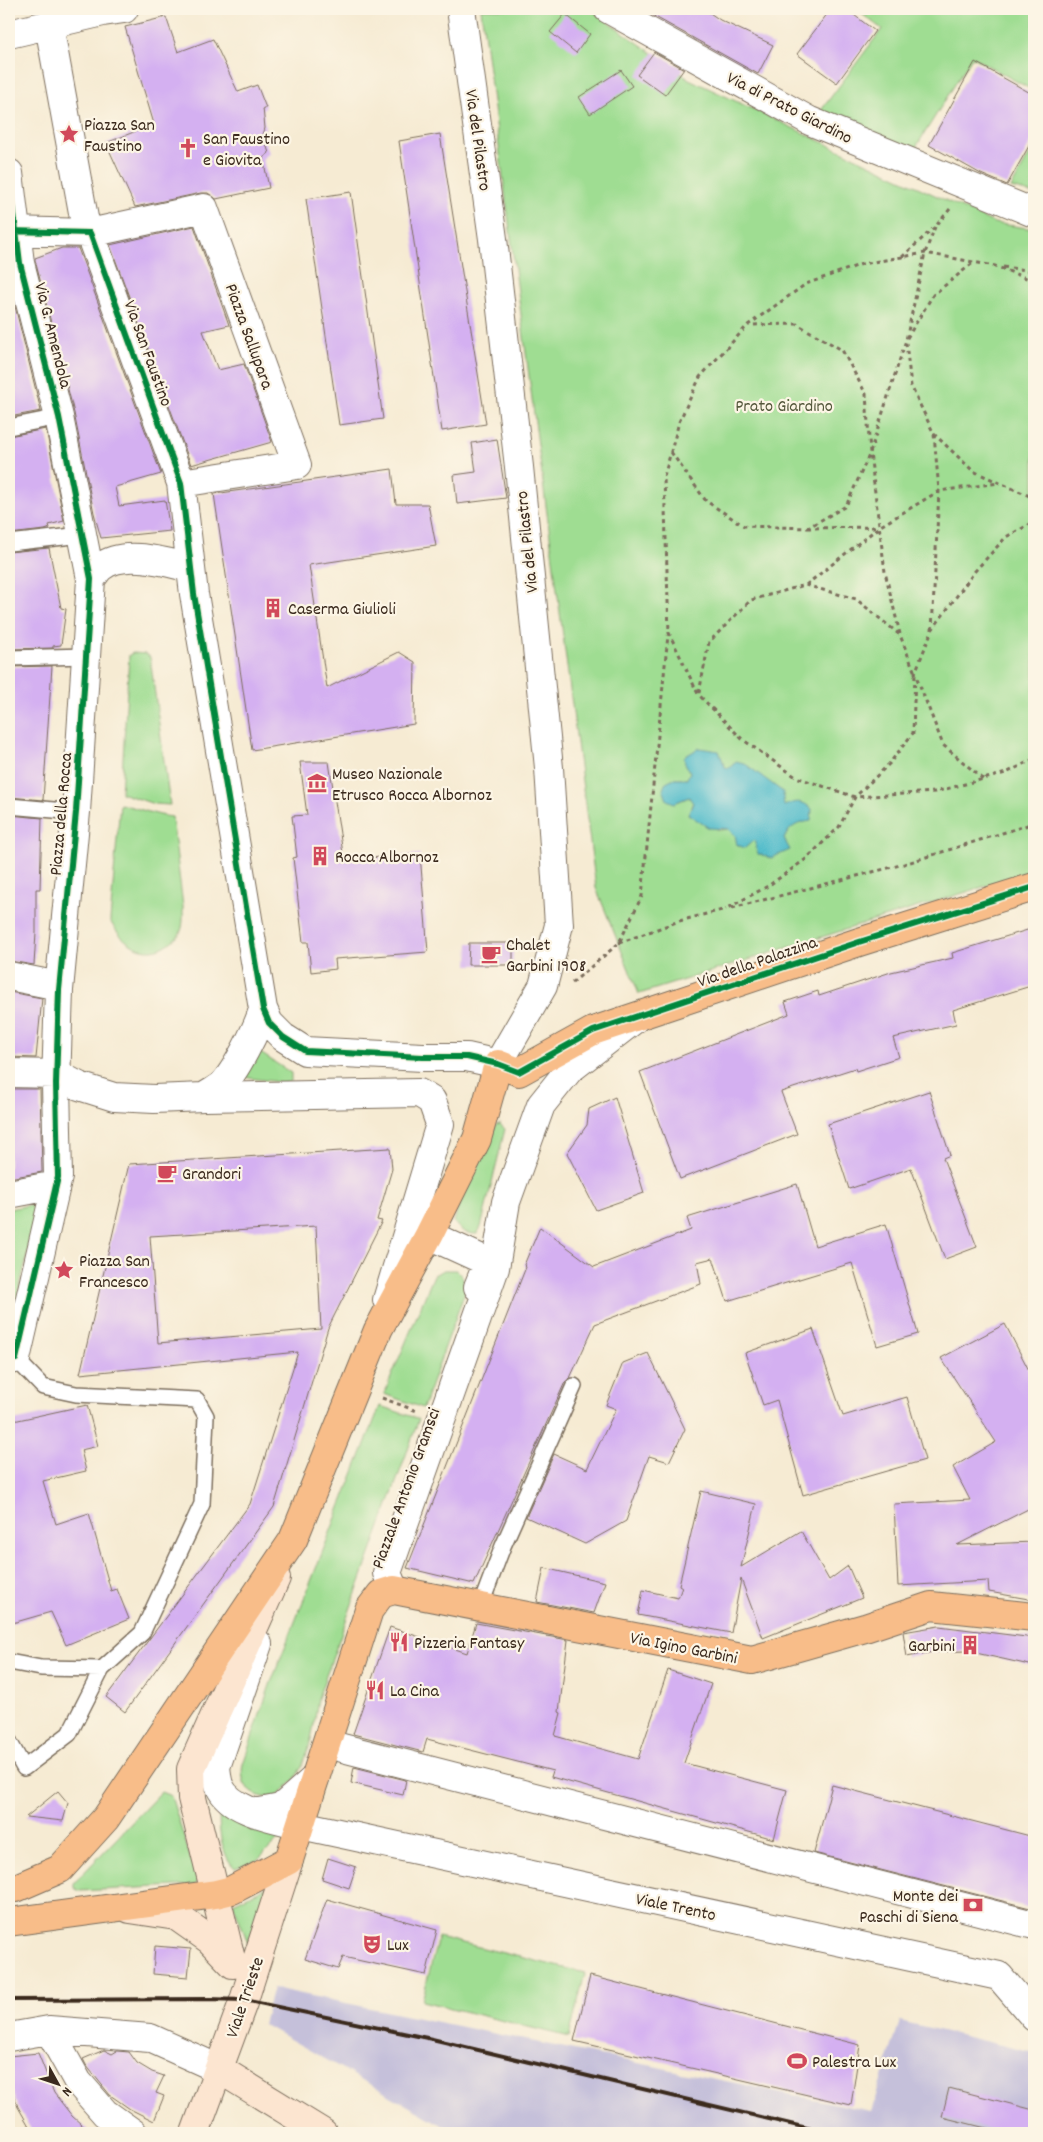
<svg xmlns="http://www.w3.org/2000/svg" width="1043" height="2142" viewBox="0 0 1043 2142" font-family="Dekko,sans-serif">
<style>
.industrial{fill:#c5c0da}
.green{fill:#9fdd92;stroke:#6d8458;fill-rule:evenodd}
.water{fill:#4fbbca;stroke:#457274}
.building{fill:#d4b0f1;fill-rule:evenodd}
.lines{fill:none;stroke-linecap:round;stroke-linejoin:round}
.lane-casing{stroke:#7c6e5d;stroke-width:18}
.street-casing{stroke:#7c6e5d;stroke-width:30}
.secondary-casing{stroke:#7c6e5d;stroke-width:30}
.primary-casing{stroke:#7c6e5d;stroke-width:30}
.path{stroke:#7c6e5d;stroke-width:3;stroke-dasharray:4 4;stroke-linecap:butt}
.lane{stroke:#fff;stroke-width:15}
.street{stroke:#fff;stroke-width:28}
.secondary{stroke:#fce5d0;stroke-width:28}
.primary{stroke:#f8bd89;stroke-width:28}
.rail{stroke:#3b2a1e;stroke-width:4}
.cycleway-casing{stroke:#fcf5e5;stroke-width:9}
.cycleway{stroke:#00873e;stroke-width:6}
.labels{text-anchor:middle;stroke-width:4.5;stroke-linejoin:round;paint-order:stroke}
.street-label{font-size:18px;fill:#3b2a1e;stroke:#fcf5e5}
.poi-label{font-size:18px;fill:#3b2a1e;stroke:#fcf5e5;text-anchor:start}
.park-label{font-size:18px;fill:#54573b;stroke:#fcf5e5}
</style>
<rect width="100%" height="100%" fill="#fcf5e5"/>
<filter id="ink" filterUnits="userSpaceOnUse"><feTurbulence type="fractalNoise" baseFrequency=".02" numOctaves="2"/><feDisplacementMap in="SourceGraphic" scale="10" xChannelSelector="R" yChannelSelector="G"/><feConvolveMatrix kernelMatrix="1 2 1 2 8 2 1 2 1" color-interpolation-filters="sRGB"/></filter>
<filter id="wash" filterUnits="userSpaceOnUse"><feTurbulence type="fractalNoise" baseFrequency=".0096" numOctaves="4" result="noise"/><feDisplacementMap in="SourceGraphic" scale="20" xChannelSelector="R" yChannelSelector="G"/><feGaussianBlur stdDeviation="1.12" result="paint"/><feColorMatrix in="noise" values="0 0 0 0 0 0 0 0 0 0 0 0 0 0 0 0 0 1.4 0 .05"/><feComposite in="paint" operator="in"/></filter>
<g filter="url(#wash)">
<rect width="100%" height="100%" fill="#f6ebd3"/>
<!-- industrial -->
<path class="industrial" d="M273 1988 871 2111 900 2021 1034 2053V2133H456L263 2024Z"/>
<!-- green -->
<path class="green" d="M481 9H590L689 79 994 223 1034 229V871L639 994 596 888ZM685 763 730 768 784 806 799 822 789 829 784 839 789 850 754 839 749 843 735 835 728 829 719 830 688 814 693 802 689 797 674 803 672 779H687L690 772Z
M855 9H1034V91L972 57 911 155 816 117 882 29Z
M1034 146V194L1011 188Z
M133 653 146 654 150 657 170 805 154 804 121 793 129 655Z
M120 804C139 808 154 815 172 817L183 906C183 914 184 926 180 933 178 937 172 941 168 944 146 960 120 942 110 920Z
M259 1052 291 1073V1081L286 1083 249 1078 244 1076Z
M500 1124 505 1129 481 1227 477 1234C466 1234 460 1231 454 1222L462 1193 496 1125Z
M40 1203 9 1330V1209Z
M444 1270H456L463 1278 466 1289 423 1408 384 1394 434 1275Z
M380 1406 419 1419 318 1698C314 1724 311 1753 297 1775 293 1783 284 1789 278 1796 256 1802 238 1787 243 1764L270 1685Z
M161 1792 171 1796 198 1882 195 1885 80 1891 74 1888V1883Z
M220 1812H225L251 1827 276 1836 279 1839 258 1860 235 1868C223 1858 217 1828 220 1812Z
M269 1886 248 1943 233 1903Z
M438 1937 585 1973 569 2037 422 2001Z"/>
<!-- water -->
<path class="water" d="M699 748 719 751 725 767 730 768 736 761 744 763 783 792 784 806C796 801 802 800 812 809L811 821C797 823 790 826 784 839L790 850 771 858 758 854 754 840 745 848 737 845 735 835 728 829 709 828 688 814 693 803 689 797 674 803 667 800 663 789 666 782 672 779H687L690 772 685 763 684 757Z"/>
<g id="blocks">
<!-- building -->
<path class="building" d="M641 9H704L720 20 773 45 758 74Z
M831 9H846L875 31 837 83 797 54Z
M565 14 590 34 576 53 550 32Z
M166 17 178 52 213 39 238 92 257 85 266 108H263L265 128 263 135 269 153 263 158 269 188 216 199 208 193H201L135 207 106 143 154 124 125 27Z
M654 52 684 69 665 95 637 75Z
M975 62 1034 95V137L1007 185 981 174 929 145Z
M621 70 632 86 590 114 579 97Z
M440 134 486 424 442 431 399 141Z
M351 192 383 419 339 425 306 199Z
M194 226 229 325 203 331 218 370 244 364 272 442 191 465 110 245Z
M62 248H78L161 474 115 487 119 506 165 500 170 531 101 538 94 513 74 413 35 260V258Z
M9 282 41 411 9 417Z
M46 429 64 521 49 525 50 528 45 530 9 534V436Z
M497 439 506 498 457 504 454 475 476 472 472 443Z
M392 469 396 504H428L436 546 309 565 327 688 399 652 415 662 414 724 252 750 214 494Z
M49 548 61 608 66 609 61 645 53 646V648L9 649V552Z
M52 666 43 800 9 797V667Z
M300 762H329L344 860 420 854 428 952 335 959 336 969 311 972 308 942H303L293 858 297 857 292 816 307 815Z
M9 815 42 818 40 889H36V933L34 965 9 961Z
M1034 928V985L953 1010 956 1024 893 1038 899 1057 856 1071 855 1068 781 1092 797 1134 680 1179 640 1072 789 1014 785 1002 818 991 819 996 891 972 953 958 952 953Z
M469 943H513V965H468Z
M9 992 42 998 36 1058 9 1057Z
M9 1089H40L42 1172 9 1178Z
M929 1091 950 1155 943 1158 977 1247 945 1259 911 1168 849 1189 828 1124Z
M615 1097 644 1193 596 1210 567 1153 587 1125 589 1109Z
M390 1148 392 1169 377 1220 382 1221 328 1328 274 1507 125 1712 106 1697 250 1504 298 1352 80 1374 129 1164ZM316 1226 321 1329 158 1343 150 1236Z
M797 1184 815 1246 886 1224 918 1334 877 1346 852 1263 727 1301 713 1258 697 1262 701 1284 595 1324 570 1378 565 1382 474 1584 407 1568 526 1267 524 1265 540 1227 594 1267 691 1230 687 1218Z
M1005 1324 1034 1380V1506L957 1545 1034 1542V1600L989 1592 988 1581 898 1586 894 1504 970 1500 953 1467 996 1442 941 1358Z
M813 1329 843 1416 907 1397 925 1460 803 1495 777 1400 763 1405 745 1353Z
M648 1353 685 1429 669 1462 649 1456 626 1521 585 1544 526 1517 554 1454 587 1469 616 1409 606 1405 623 1363Z
M87 1405 98 1446 81 1450 86 1471 43 1481 56 1524 89 1513 111 1591 117 1589 129 1619 66 1645 51 1612 9 1624V1422Z
M701 1491 756 1504 741 1567 801 1531 829 1580 848 1566 862 1598 763 1638 741 1579 731 1633 638 1615 643 1590 678 1598 682 1587 679 1585Z
M544 1568 605 1582 594 1613 537 1602Z
M476 1623 568 1640 559 1712 561 1713 555 1736 638 1759 668 1670 711 1684 684 1763 787 1790 774 1839 551 1777 553 1771 427 1739 423 1752 353 1734 390 1627 467 1653Z
M939 1626 1034 1638V1666L967 1651 933 1652 907 1657 903 1632Z
M354 1767 406 1780 403 1795 351 1783Z
M832 1785 1034 1837V1909L814 1853Z
M58 1791 68 1803 63 1821 26 1817Z
M328 1858 356 1867 349 1888 322 1879Z
M327 1899 437 1930 426 1975 343 1957 338 1969 305 1959Z
M155 1946 191 1949 188 1977 153 1974Z
M590 1976 860 2045 851 2105 574 2041Z
M104 2050 112 2054 117 2051 129 2052 137 2063 152 2072 164 2076 156 2093 164 2096 154 2121 130 2109 110 2095 86 2065 83 2059Z
M38 2053 54 2093 72 2116 91 2133H33L18 2107 9 2082V2056Z
M949 2088 1034 2110V2133H1006L942 2117Z"/>
</g>
</g>
<g filter="url(#ink)">
<use href="#blocks" fill-opacity="0" stroke="#7c6e5d" stroke-width="1"/>
<g class="lines">
<defs>
<path id="lane" d="M9 427 59 417
M9 543 82 535
M9 658 87 656
M9 806 76 812
M480 1607 503 1546 574 1386
M9 1662 41 1668 102 1669
M9 1741 24 1768 69 1734 102 1669 142 1633 202 1504 206 1416 197 1400 76 1394 43 1387 16 1359"/>
<path id="street" d="M608 9 810 121 1034 213
M49 25 84 218 181 483 194 594 263 1009 269 1023 283 1037 305 1051 423 1057H467L498 1064 543 986 559 925 549 768 519 467 493 239 461 9
M9 34 103 12 124 9
M9 173 20 263 59 417 91 579 76 812 59 990 56 1084 58 1177 16 1359 9 1360
M9 231 90 233 204 208 297 465 181 483
M91 579C94 576 97 570 101 567 124 549 165 562 190 568
M9 976 59 986
M9 1073 56 1074 79 1086 114 1097 154 1099 204 1097 419 1093 432 1101 440 1124 387 1300
M204 1097C210 1093 216 1090 221 1086 235 1073 258 1028 263 1009
M9 1194 56 1185
M429 1235 488 1262 478 1287
M394 1590 387 1573 495 1268 506 1202 541 1105 569 1070 635 1019
M258 1644 216 1767C217 1773 217 1781 220 1787 231 1812 276 1818 301 1825L999 1976 1034 2017
M327 1744 1034 1925
M255 1813 281 1808 315 1778
M49 2030 78 2082 105 2113 133 2133
M9 2037 49 2030 150 2038 219 2069"/>
<path id="secondary" d="M130 1909 176 1916 210 1940 233 1964
M232 1963 192 1798 191 1769 276 1578
M219 2069 323 2133
M195 2133 244 2000 289 1860"/>
<path id="primary" d="M9 1888H16L60 1869 106 1818 293 1540 378 1330 429 1235 477 1139 498 1064 519 1072 593 1031 859 942 1034 887
M9 1922 216 1894 232 1890 289 1860 369 1610 381 1594 394 1590 752 1660 865 1628 931 1606 1034 1617"/>
</defs>
<!-- lane casing -->
<use href="#lane" class="lane-casing"/>
<!-- street casing -->
<use href="#street" class="street-casing"/>
<!-- secondary casing -->
<use href="#secondary" class="secondary-casing"/>
<!-- primary casing -->
<use href="#primary" class="primary-casing"/>
<!-- path -->
<path class="path" d="M902 257 935 227 950 209
M1003 267 1034 271
M1034 281 995 266 925 253 862 264 806 284 748 325 700 377 679 422 664 477 669 633 698 694 742 739 796 777 855 797 935 792 1006 773 1034 759
M907 338 933 295 974 262
M906 343 911 386 934 434 973 471 1034 498
M671 452 706 501 744 526 807 528 846 506 870 453 866 394 842 350 797 324 748 325
M807 528 879 527
M806 585 879 527 939 491 999 483
M932 630 939 491 934 434
M900 634 885 572 870 453 906 340 925 253 935 227
M699 693 709 642 751 600 805 585 856 599 900 635 915 673 913 733 889 764 855 797 839 827 806 859 768 886 726 909
M983 779 943 745 915 673 932 630 975 571 1006 537 1034 522
M732 908 904 864 1034 823
M619 943 679 921 726 909
M572 983 619 943 642 896 668 635
M382 1398 417 1411"/>
<!-- lane -->
<use href="#lane" class="lane"/>
<!-- street -->
<use href="#street" class="street"/>
<!-- secondary -->
<use href="#secondary" class="secondary"/>
<!-- primary -->
<use href="#primary" class="primary"/>
<!-- rail -->
<path class="rail" d="M9 2000 207 1999 244 2000 432 2039 828 2133"/>
<defs>
<path id="cycleway" d="M9 173 20 263 59 417 91 579 76 812 59 990 56 1084 58 1177 16 1359 9 1360
M9 231 90 233 181 483 194 594 263 1009 269 1023 283 1037 305 1051 423 1057H467L498 1064 519 1072 593 1031 859 942 1034 887"/>
</defs>
<!-- cycleway casing -->
<use href="#cycleway" class="cycleway-casing"/>
<!-- cycleway -->
<use href="#cycleway" class="cycleway"/>
</g>
</g>
<!-- icons -->
<defs>
<symbol id="sight-bare" viewBox="-9 -9 18 18"><path d="M0-6L1.8-2.2L6-1.7L2.9 1.2L3.7 5.4L0 3.3L-3.7 5.4L-2.9 1.2L-6-1.7L-1.8-2.2Z" fill="#d1495b" stroke="#fcf5e5" stroke-width="2.5" paint-order="stroke"/></symbol>
<symbol id="church-bare" viewBox="-9 -9 18 18"><path d="M-1.2-6h2.4v3.5h3.3v2.4h-3.3V6h-2.4V-.1h-3.3v-2.4h3.3Z" fill="#d1495b" stroke="#fcf5e5" stroke-width="2.5" paint-order="stroke"/></symbol>
<symbol id="building-bare" viewBox="-9 -9 18 18"><path d="M-4-6H4V6H1V3H-1V6H-4ZM-2.5-4.3h1.7v1.8h-1.7ZM.8-4.3h1.7v1.8H.8ZM-2.5-1h1.7V.8h-1.7ZM.8-1h1.7V.8H.8Z" fill="#d1495b" stroke="#fcf5e5" stroke-width="2.5" paint-order="stroke"/></symbol>
<symbol id="museum-bare" viewBox="-9 -9 18 18"><path d="M0-6L6-3V-2H-6V-3ZM-5-1h2V3h-2ZM-1-1h2V3h-2ZM3-1h2V3H3ZM-6 4H6V6H-6Z" fill="#d1495b" stroke="#fcf5e5" stroke-width="2.5" paint-order="stroke"/></symbol>
<symbol id="cafe-bare" viewBox="-9 -9 18 18"><path d="M-5.5-4.5H6V0H3Q3 3.5 0 3.5H-2.5Q-5.5 3.5-5.5 0ZM3-3.2v2h1.7v-2ZM-6 4.5H4V6H-6Z" fill="#d1495b" stroke="#fcf5e5" stroke-width="2.5" paint-order="stroke"/></symbol>
<symbol id="restaurant-bare" viewBox="-9 -9 18 18"><path d="M-5-6h1v4h1v-4h1v4h1v-4h1v5L-1.5 .5V6h-2V.5L-5-1ZM5-6V6H3V1.5H1.5Q1.5-4 5-6Z" fill="#d1495b" stroke="#fcf5e5" stroke-width="2.5" paint-order="stroke"/></symbol>
<symbol id="bank-bare" viewBox="-9 -9 18 18"><path d="M-6-4H6V4H-6ZM0-2.3a2.3 2.3 0 1 0 0 4.6a2.3 2.3 0 1 0 0-4.6Z" fill="#d1495b" stroke="#fcf5e5" stroke-width="2.5" paint-order="stroke"/></symbol>
<symbol id="theatre-bare" viewBox="-9 -9 18 18"><path d="M-5-5.5Q0-4 5-5.5V0Q5 5 0 6Q-5 5-5 0ZM-3.3-2.5H-1v1.5H-3.3ZM1-2.5H3.3v1.5H1ZM-2.8 1Q0 5.5 2.8 1Z" fill="#d1495b" stroke="#fcf5e5" stroke-width="2.5" paint-order="stroke"/></symbol>
<symbol id="stadium-bare" viewBox="-9 -9 18 18"><path d="M0-5a6.5 5 0 1 0 0 10a6.5 5 0 1 0 0-10ZM-3.5-1.8h7v3.6h-7Z" fill="#d1495b" stroke="#fcf5e5" stroke-width="2.5" paint-order="stroke"/></symbol>
</defs>
<g fill-rule="evenodd">
<use href="#sight-bare" x="55" y="120" width="28" height="28"/>
<use href="#church-bare" x="174" y="134" width="28" height="28"/>
<use href="#building-bare" x="259" y="594" width="28" height="28"/>
<use href="#museum-bare" x="303" y="769" width="28" height="28"/>
<use href="#building-bare" x="306" y="842" width="28" height="28"/>
<use href="#cafe-bare" x="477" y="940" width="28" height="28"/>
<use href="#cafe-bare" x="153" y="1159" width="28" height="28"/>
<use href="#sight-bare" x="50" y="1256" width="28" height="28"/>
<use href="#restaurant-bare" x="385" y="1628" width="28" height="28"/>
<use href="#building-bare" x="956" y="1631" width="28" height="28"/>
<use href="#restaurant-bare" x="361" y="1676" width="28" height="28"/>
<use href="#bank-bare" x="959" y="1891" width="28" height="28"/>
<use href="#theatre-bare" x="358" y="1930" width="28" height="28"/>
<use href="#stadium-bare" x="783" y="2047" width="28" height="28"/>
</g>
<g class="labels">
<!-- street labels -->
<g class="street-label">
<text transform="translate(790 107) rotate(27)" y="6">Via di Prato Giardino</text>
<text transform="translate(479 140) rotate(82)" y="6">Via del Pilastro</text>
<text transform="translate(54 335) rotate(76)" y="6">Via G. Amendola</text>
<text transform="translate(250 336) rotate(70)" y="6">Piazza Sallupara</text>
<text transform="translate(149 353) rotate(70)" y="6">Via San Faustino</text>
<text transform="translate(526 542) rotate(-96)" y="6">Via del Pilastro</text>
<text transform="translate(60 814) rotate(-85)" y="6">Piazza della Rocca</text>
<text transform="translate(757 961) rotate(-19)" y="6">Via della Palazzina</text>
<text transform="translate(405 1488) rotate(-70)" y="6">Piazzale Antonio Gramsci</text>
<text transform="translate(684 1647) rotate(11)" y="6">Via Igino Garbini</text>
<text transform="translate(676 1906) rotate(12)" y="6">Viale Trento</text>
<text transform="translate(244 1997) rotate(-71)" y="6">Viale Trieste</text>
</g>
<!-- poi labels -->
<g class="poi-label">
<text x="84" y="130">Piazza San<tspan x="84" dy="21">Faustino</tspan></text>
<text x="203" y="144">San Faustino<tspan x="203" dy="21">e Giovita</tspan></text>
<text x="288" y="614">Caserma Giulioli</text>
<text x="332" y="779">Museo Nazionale<tspan x="332" dy="21">Etrusco Rocca Albornoz</tspan></text>
<text x="335" y="862">Rocca Albornoz</text>
<text x="506" y="950">Chalet<tspan x="506" dy="21">Garbini 1908</tspan></text>
<text x="182" y="1179">Grandori</text>
<text x="79" y="1266">Piazza San<tspan x="79" dy="21">Francesco</tspan></text>
<text x="414" y="1648">Pizzeria Fantasy</text>
<text x="955" y="1651" text-anchor="end">Garbini</text>
<text x="390" y="1696">La Cina</text>
<text x="958" y="1901" text-anchor="end">Monte dei<tspan x="958" dy="21">Paschi di Siena</tspan></text>
<text x="387" y="1950">Lux</text>
<text x="812" y="2067">Palestra Lux</text>
</g>
<!-- park labels -->
<g class="park-label">
<text x="784" y="411">Prato Giardino</text>
</g>
</g>
<!-- margin -->
<rect width="1043" height="2142" fill="none" stroke="#fcf5e5" stroke-width="30"/>
<!-- north arrow -->
<g transform="translate(58 2084) rotate(130)" stroke="#fcf5e5" stroke-width="4" paint-order="stroke">
<path d="M0-4L9 19L0 12L-9 19Z" fill="#3b2a1e"/>
<text y="-8" font-size="14" font-weight="bold" text-anchor="middle" fill="#3b2a1e">N</text>
</g>
</svg>
